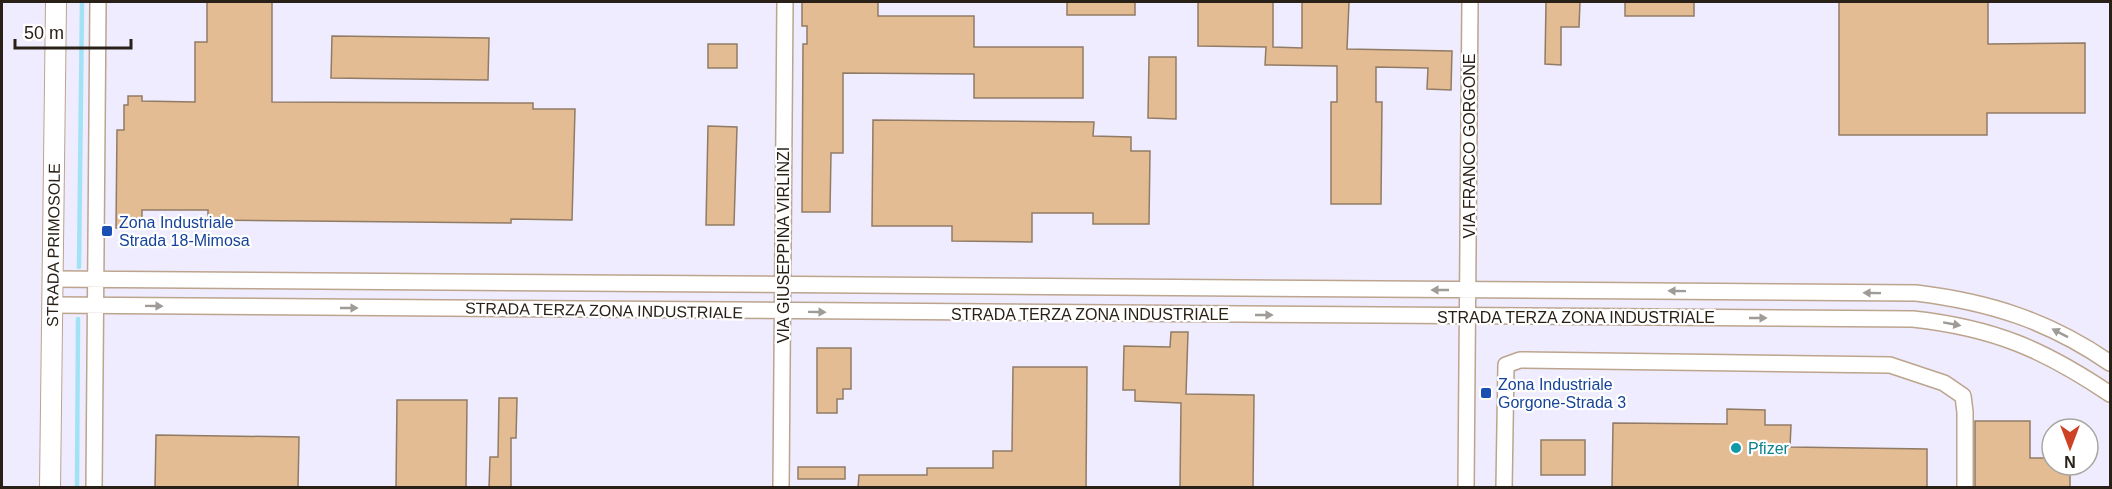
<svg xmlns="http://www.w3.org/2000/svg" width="2112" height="489" viewBox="0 0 2112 489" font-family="Helvetica,sans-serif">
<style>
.industrial{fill:#eeecfe;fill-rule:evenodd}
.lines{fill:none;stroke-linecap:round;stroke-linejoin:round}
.stream{stroke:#a1e3f4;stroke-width:4.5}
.building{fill:#e3bc94;stroke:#917b64;stroke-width:1.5}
.minor-casing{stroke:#bca48d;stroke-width:18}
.major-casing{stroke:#bca48d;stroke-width:22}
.minor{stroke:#fff;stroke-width:15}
.major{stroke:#fff;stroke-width:20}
.oneway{fill:#9f9b97}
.transit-dot{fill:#1a4fb4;stroke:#fff;stroke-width:2}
.culture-dot{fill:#0f9aa8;stroke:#fff;stroke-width:2}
.labels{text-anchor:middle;stroke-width:4.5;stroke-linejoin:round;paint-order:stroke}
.street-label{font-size:16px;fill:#292017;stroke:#fff}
.transit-label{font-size:16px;fill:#164399;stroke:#fff;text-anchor:start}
.culture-label{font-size:16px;fill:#0d838f;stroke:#fff;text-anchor:start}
</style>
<rect width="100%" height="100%" fill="#fdf8f3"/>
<!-- industrial -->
<path class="industrial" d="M2 2H2110V487H2ZM2052 429H2088V465H2052Z"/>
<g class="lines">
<!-- stream -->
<path class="stream" d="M79 267 82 2
M77 488 78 319"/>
</g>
<!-- building -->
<path class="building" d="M207 2H272V102L533 103V109H575L572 220 511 219V223L208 220V210H142V218H133V228H116L117 130H124V105H128V96H142V101L195 102V42H207Z
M802 2H878V16H974V47H1083V98H974V74L843 73V153H831L830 212H802L803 44H807V26H802Z
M1067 2H1135V15H1067Z
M1198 2H1273V47L1302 48V2H1349L1347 49 1452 51 1451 90 1427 89 1428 68 1376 67V102H1382L1381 204H1331V102H1337V66L1265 65 1266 47 1198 46Z
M1546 2H1580L1579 27H1561V65L1545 64Z
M1625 2H1694V16H1625Z
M1839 2H1988V44L2085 43V113H1987V135H1839Z
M332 36 489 38 488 80 331 78Z
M708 44H737V68H708Z
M1149 57H1176V119L1148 118Z
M873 120 1094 122 1093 136 1131 137V151H1150L1149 224H1093V213H1032V242L952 241V226H872Z
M708 126 737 127 734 225H706Z
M1171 332H1188L1186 394 1254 395 1253 488H1180L1181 403 1135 401V390H1123L1124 346 1170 347Z
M817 348H851V389H843V399H837V413H817Z
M1013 367H1087L1086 488H858L859 475H927V468H993V451H1012Z
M499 398H517L516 438H511V488H489L490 457H498Z
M397 400H467L466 488H396Z
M1727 409 1765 410V425H1791L1790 447 1927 449V488H1612L1613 423 1727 424Z
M1975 421H2030V458H2052V465H2070V488H1975Z
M156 435 299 437 298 488H155Z
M1541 440H1585V475H1541Z
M798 467H845V479H798Z"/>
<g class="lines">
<defs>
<path id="minor" d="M53 279 1916 293C1990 302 2049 321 2110 363
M52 305 1913 319C1994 328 2043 349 2110 394
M94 488 98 2
M781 488 785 2
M1466 488 1470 2
M1504 488 1506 365 1520 360 1890 365 1944 383 1963 396 1965 412V488"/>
<g id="major">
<path id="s1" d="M50 488 56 2"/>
</g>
</defs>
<!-- minor casing -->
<use href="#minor" class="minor-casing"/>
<!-- major casing -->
<use href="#major" class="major-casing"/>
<!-- minor -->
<use href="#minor" class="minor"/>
<!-- major -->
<use href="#major" class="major"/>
</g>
<!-- one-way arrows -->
<defs><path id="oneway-solid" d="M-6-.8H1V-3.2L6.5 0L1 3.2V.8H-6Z" transform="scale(1.5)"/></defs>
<g class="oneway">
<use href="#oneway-solid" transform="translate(1440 290) rotate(-180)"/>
<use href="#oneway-solid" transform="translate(1677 291) rotate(-179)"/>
<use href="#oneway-solid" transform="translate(1872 293) rotate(-179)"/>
<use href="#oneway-solid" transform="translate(154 306) rotate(1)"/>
<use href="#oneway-solid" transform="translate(349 308)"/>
<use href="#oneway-solid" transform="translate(817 312) rotate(1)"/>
<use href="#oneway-solid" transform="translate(1264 315)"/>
<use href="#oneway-solid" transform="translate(1758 318)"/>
<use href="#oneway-solid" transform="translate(1952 324) rotate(10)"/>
<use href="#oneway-solid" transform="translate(2060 333) rotate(-153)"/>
</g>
<!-- markers -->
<g class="transit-dot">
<rect x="101" y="225" width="12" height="12" rx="3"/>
<rect x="1480" y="387" width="12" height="12" rx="3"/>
</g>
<circle class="culture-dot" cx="1736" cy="448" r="6"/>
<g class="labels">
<!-- street labels -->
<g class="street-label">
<text transform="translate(1469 146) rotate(-90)" y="6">VIA FRANCO GORGONE</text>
<text dy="6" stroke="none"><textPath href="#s1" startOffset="243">STRADA PRIMOSOLE</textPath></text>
<text transform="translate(783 245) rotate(-90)" y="6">VIA GIUSEPPINA VIRLINZI</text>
<text transform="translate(604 310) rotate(1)" y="6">STRADA TERZA ZONA INDUSTRIALE</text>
<text x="1090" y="320">STRADA TERZA ZONA INDUSTRIALE</text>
<text x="1576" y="323">STRADA TERZA ZONA INDUSTRIALE</text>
</g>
<!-- transit labels -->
<g class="transit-label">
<text x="119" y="228">Zona Industriale<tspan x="119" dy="18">Strada 18-Mimosa</tspan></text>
<text x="1498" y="390">Zona Industriale<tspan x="1498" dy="18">Gorgone-Strada 3</tspan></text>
</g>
<!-- culture labels -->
<g class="culture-label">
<text x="1748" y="454">Pfizer</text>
</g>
</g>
<!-- border -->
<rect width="2112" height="489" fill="none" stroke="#292017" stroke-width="6"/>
<!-- north arrow -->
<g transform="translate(2070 447) rotate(180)"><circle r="28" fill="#ffffff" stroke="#a9a6a2" stroke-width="1.5"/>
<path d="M0-4.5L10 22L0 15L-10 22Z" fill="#cd4225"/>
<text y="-9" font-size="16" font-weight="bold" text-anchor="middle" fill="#292017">N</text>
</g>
<!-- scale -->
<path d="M15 39v9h116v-9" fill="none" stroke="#292017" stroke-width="3"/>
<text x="24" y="39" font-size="18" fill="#292017" stroke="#ffffff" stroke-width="4.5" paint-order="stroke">50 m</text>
</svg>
